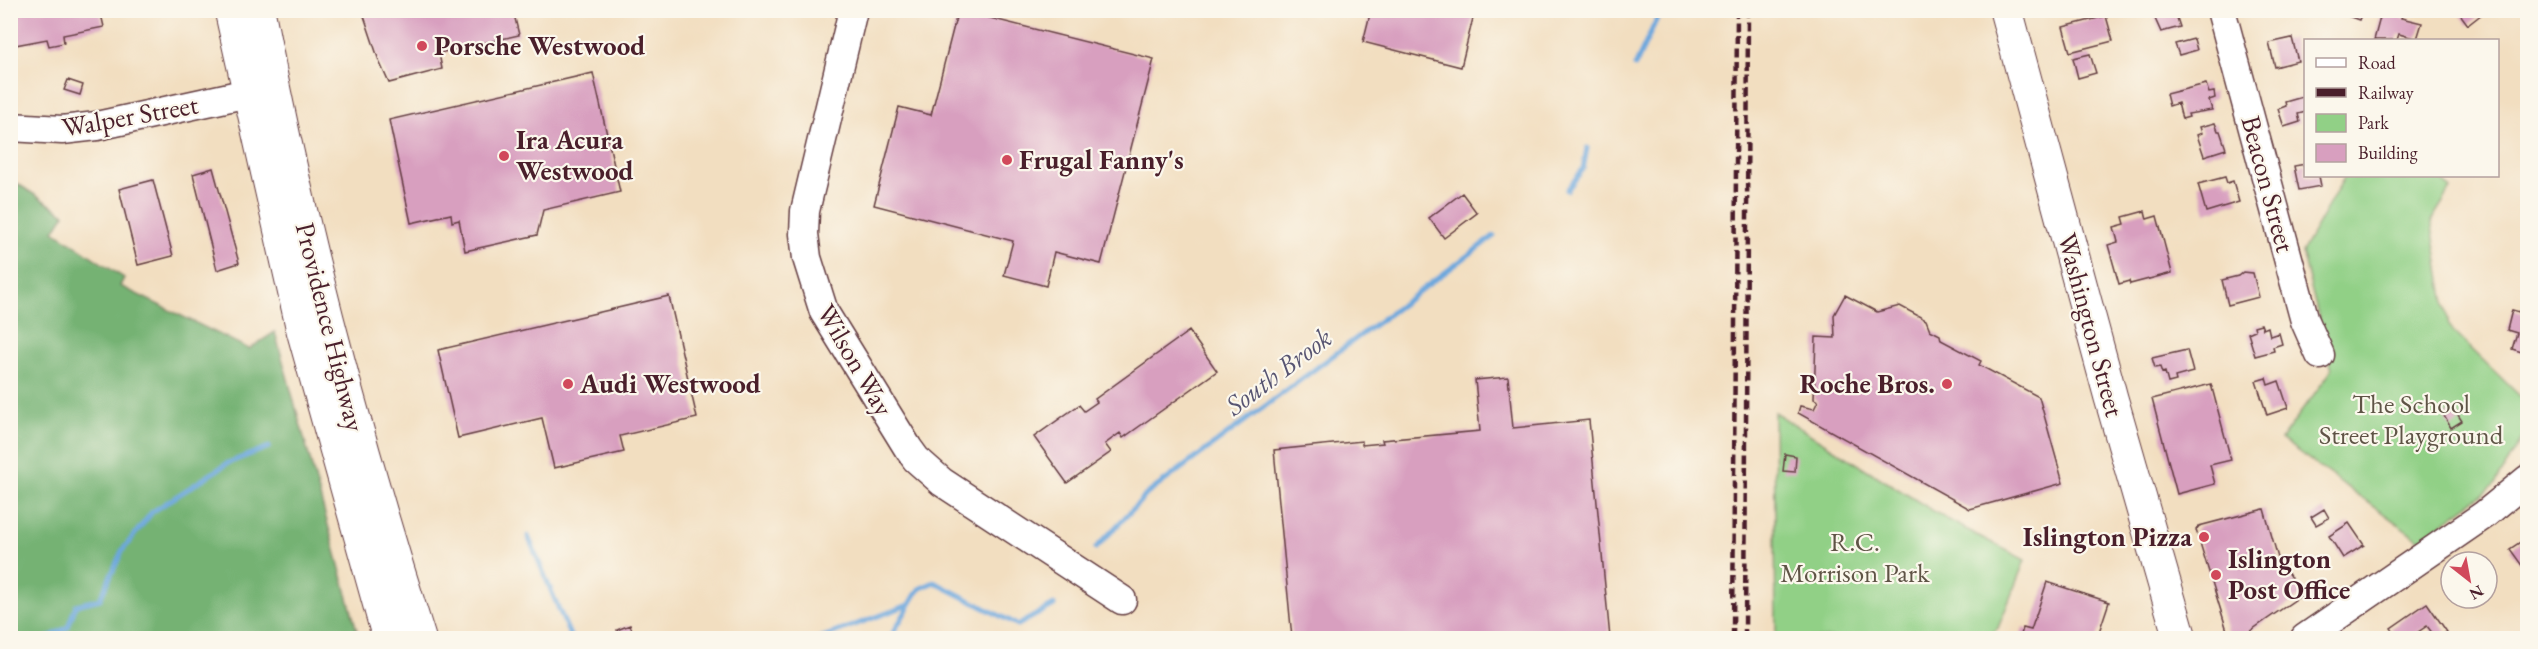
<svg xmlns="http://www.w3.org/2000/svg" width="2538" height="649" viewBox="0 0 2538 649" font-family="'EB Garamond',serif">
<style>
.green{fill:#91d086;stroke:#6e7858;stroke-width:1.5}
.forest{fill:#74b273;stroke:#5f684f;stroke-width:1.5}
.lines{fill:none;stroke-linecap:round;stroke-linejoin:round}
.stream{stroke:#6ca7dd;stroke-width:5}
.building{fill:#d89fbf}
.minor-casing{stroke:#633c41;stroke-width:31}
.major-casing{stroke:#633c41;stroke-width:35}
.minor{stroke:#fff;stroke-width:28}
.major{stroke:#fff;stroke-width:33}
.rail{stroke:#4a1f2b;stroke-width:4.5;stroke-dasharray:9 4.5;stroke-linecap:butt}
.poi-dot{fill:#d1495b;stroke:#fbf7ec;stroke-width:2}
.labels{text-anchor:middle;stroke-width:4.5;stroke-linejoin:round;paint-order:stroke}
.poi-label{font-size:27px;font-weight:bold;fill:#4a1f2b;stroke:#fbf7ec;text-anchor:start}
.street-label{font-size:27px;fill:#4a1f2b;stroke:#fbf7ec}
.park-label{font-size:27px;fill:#5f5446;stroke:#fbf7ec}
.water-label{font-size:28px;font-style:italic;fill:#585572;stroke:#fbf7ec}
</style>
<rect width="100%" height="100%" fill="#fbf7ec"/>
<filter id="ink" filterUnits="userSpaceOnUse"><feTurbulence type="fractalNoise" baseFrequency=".0167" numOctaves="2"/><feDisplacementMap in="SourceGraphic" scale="12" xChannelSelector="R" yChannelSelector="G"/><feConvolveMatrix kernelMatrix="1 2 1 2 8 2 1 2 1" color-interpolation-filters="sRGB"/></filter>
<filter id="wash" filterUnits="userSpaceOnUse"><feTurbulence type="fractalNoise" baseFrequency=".008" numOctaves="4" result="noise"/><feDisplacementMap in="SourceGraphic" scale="24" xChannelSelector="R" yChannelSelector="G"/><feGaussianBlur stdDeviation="1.35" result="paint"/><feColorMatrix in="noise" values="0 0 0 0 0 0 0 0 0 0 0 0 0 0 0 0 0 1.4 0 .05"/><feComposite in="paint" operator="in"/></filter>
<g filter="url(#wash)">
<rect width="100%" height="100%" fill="#f2dec0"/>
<!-- green -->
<path class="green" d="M2345 176H2435L2451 189 2431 221 2449 327 2527 403V430L2494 486 2420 540 2281 439 2332 370 2302 252Z
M1774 412 1943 517 2025 560 1998 628 1987 638H1776Z"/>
<!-- forest -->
<path class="forest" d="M10 179 65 214 54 231 124 278 120 286 249 349 275 332 359 638H11Z"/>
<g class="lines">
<!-- stream -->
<path class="stream" d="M1635 66 1661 10
M1567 190 1583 169 1587 148
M528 536 571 638
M1096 548 1147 494 1494 236
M48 638 68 627 76 605 100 599 122 551 152 512 228 463 269 447
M820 638 908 605
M890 638 919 589 934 582 1018 625 1054 605"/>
</g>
<g id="blocks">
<!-- building -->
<path class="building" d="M10 10H100L104 27 63 35 64 43 49 46 47 39 10 46Z
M362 10H513L519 35 439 53 442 69 389 83 379 61Z
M958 10 1154 59 1101 264 1054 252 1046 286 1004 275 1013 241 874 205 899 107 931 115Z
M1371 10H1475L1461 67 1363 42Z
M2156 10H2178L2179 14 2176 15 2180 27 2161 32 2152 12Z
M2331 10H2363L2359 20Z
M2382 10 2403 12 2401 18 2422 23 2417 39 2399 34 2397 40H2374Z
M2457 10H2487L2468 25Z
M2106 16 2113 41 2070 52 2063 27Z
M2292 38 2298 61 2275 67 2269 43Z
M2194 39 2197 50 2179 55 2175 44Z
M2090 54 2096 73 2078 78 2073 58Z
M593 73 620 192 543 210 537 235 465 251 459 220 452 222 451 214 411 223 389 120Z
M68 80 83 85 80 95 64 90Z
M2206 84 2209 93 2214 92 2215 98 2209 100 2212 110 2188 114 2189 117 2182 119 2178 103 2169 106 2166 94Z
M2306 96V112L2298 114 2300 122 2284 127 2278 109 2286 106 2285 102Z
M2215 123 2218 131H2220L2226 149 2204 156 2197 135 2202 133 2200 127Z
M2306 164V176H2319L2321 186 2299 190 2294 166Z
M213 168 239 263 217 270 193 174Z
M2225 177 2227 183 2233 181 2239 202 2206 212 2198 184Z
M153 180 173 256 138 265 119 189Z
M1462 193 1477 213 1444 238 1429 218Z
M2145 211 2147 219 2157 216 2172 273 2130 284 2129 281 2119 284 2108 245 2118 242 2114 227 2125 224 2123 217Z
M2243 272 2253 273 2259 297 2228 305 2222 280 2238 276Z
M1845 295 1877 312 1900 306 1926 320 1930 330 1940 335 1941 340 1981 361 1979 365 2039 397 2063 483 1970 509 1798 413 1800 406 1814 409 1818 401 1814 399 1816 337 1835 338 1834 315Z
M669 296 697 418 620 436 624 452 554 468 542 418 458 438 438 350Z
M2528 299V357L2524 356 2525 353 2512 349 2517 333 2507 330 2512 310 2523 313Z
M2261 324 2263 329 2268 327 2270 336 2279 333 2282 344 2273 347 2274 351 2255 356 2248 333 2255 330 2254 326Z
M1189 331 1217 371 1123 438 1120 433 1105 444 1111 452 1067 483 1034 437 1079 405 1084 411 1097 402 1095 399Z
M2187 350 2193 372 2175 377 2176 381 2168 383 2165 372 2162 373 2160 367 2155 368 2152 358Z
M1508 377 1513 428 1589 420 1610 638H1292L1274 450 1362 441V445L1383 443 1382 440 1480 431 1475 380Z
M2266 378 2268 385 2279 381 2288 408 2267 415 2256 381Z
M2211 384 2231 460 2210 465 2215 484 2177 494 2152 399Z
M2454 409 2462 421 2451 428 2444 416Z
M1785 454 1796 456 1795 472 1783 471Z
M2264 509 2278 558 2302 595 2240 638H2233L2229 637 2196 530 2199 526Z
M2324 509 2329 518 2316 525 2311 517Z
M2349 523 2364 545 2343 558 2329 536Z
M2528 537V574L2510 549Z
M2047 582 2109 602 2097 638H2020L2023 628 2031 630Z
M2427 603 2447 632 2436 638 2427 626 2409 638H2398L2391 628Z
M630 625 635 638H620L617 630Z"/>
</g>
</g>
<g filter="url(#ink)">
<use href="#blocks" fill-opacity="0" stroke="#633c41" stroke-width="1.5"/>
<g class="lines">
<defs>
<path id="minor" d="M853 10 805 211 804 234 807 258 824 312 908 448 916 459 942 482 1122 600
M2221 10 2305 321 2320 355
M10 127 62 130 97 126 248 93
M2305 638 2484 515 2528 479"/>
<path id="major" d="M231 10 303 330 389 638
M258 10C298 223 354 433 419 638
M2006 10 2111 398 2180 638"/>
</defs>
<!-- minor casing -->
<use href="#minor" class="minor-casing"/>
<!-- major casing -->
<use href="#major" class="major-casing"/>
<!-- minor -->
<use href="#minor" class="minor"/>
<!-- major -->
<use href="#major" class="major"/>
<!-- rail -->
<path class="rail" d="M1733 638 1737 10
M1745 638 1748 10"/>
</g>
</g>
<!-- markers -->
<g class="poi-dot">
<circle cx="422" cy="46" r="6"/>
<circle cx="504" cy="156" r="6"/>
<circle cx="1007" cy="160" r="6"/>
<circle cx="568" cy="384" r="6"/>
<circle cx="1947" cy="384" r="6"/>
<circle cx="2204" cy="537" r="6"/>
<circle cx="2216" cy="575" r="6"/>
</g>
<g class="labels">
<!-- poi labels -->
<g class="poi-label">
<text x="434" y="55">Porsche Westwood</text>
<text x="516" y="149">Ira Acura<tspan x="516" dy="31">Westwood</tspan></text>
<text x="1019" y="169">Frugal Fanny's</text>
<text x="580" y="393">Audi Westwood</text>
<text x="1935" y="393" text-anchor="end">Roche Bros.</text>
<text x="2192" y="546" text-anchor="end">Islington Pizza</text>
<text x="2228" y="568">Islington<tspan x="2228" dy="31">Post Office</tspan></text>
</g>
<!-- street labels -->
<g class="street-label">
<text transform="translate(130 116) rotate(-10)" y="9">Walper Street</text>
<text transform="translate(2268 184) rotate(75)" y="9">Beacon Street</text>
<text transform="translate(2091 325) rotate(75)" y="9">Washington Street</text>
<text transform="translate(330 327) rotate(76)" y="9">Providence Highway</text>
<text transform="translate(855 360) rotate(60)" y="9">Wilson Way</text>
</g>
<!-- park labels -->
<g class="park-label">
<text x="2411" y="413">The School<tspan x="2411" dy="31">Street Playground</tspan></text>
<text x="1855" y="551">R.C.<tspan x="1855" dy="31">Morrison Park</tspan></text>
</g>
<!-- water labels -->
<g class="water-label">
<text transform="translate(1278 371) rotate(-37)" y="10">South Brook</text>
</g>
</g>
<!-- margin -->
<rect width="2538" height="649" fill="none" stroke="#fbf7ec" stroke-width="36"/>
<!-- legend -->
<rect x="2304" y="39" width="195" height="138" fill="#fbf7ec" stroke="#b4a19f" stroke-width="1.5"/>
<rect x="2316" y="58" width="30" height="9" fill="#ffffff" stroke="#b4a19f" stroke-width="1.5"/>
<text x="2358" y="69" font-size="18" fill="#4a1f2b">Road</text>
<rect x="2316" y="88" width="30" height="9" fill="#4a1f2b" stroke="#b4a19f" stroke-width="1.5"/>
<text x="2358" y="99" font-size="18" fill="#4a1f2b">Railway</text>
<rect x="2316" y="114" width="30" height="18" fill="#91d086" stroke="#b4a19f" stroke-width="1.5"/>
<text x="2358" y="129" font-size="18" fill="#4a1f2b">Park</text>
<rect x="2316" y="144" width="30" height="18" fill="#d89fbf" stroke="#b4a19f" stroke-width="1.5"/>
<text x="2358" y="159" font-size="18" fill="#4a1f2b">Building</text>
<!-- north arrow -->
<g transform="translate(2469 580) rotate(149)"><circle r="28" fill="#fbf7ec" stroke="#b4a19f" stroke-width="1.5"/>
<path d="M0-4.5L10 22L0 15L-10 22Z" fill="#d1495b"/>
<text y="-9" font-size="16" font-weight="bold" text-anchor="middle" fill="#4a1f2b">N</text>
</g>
</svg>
